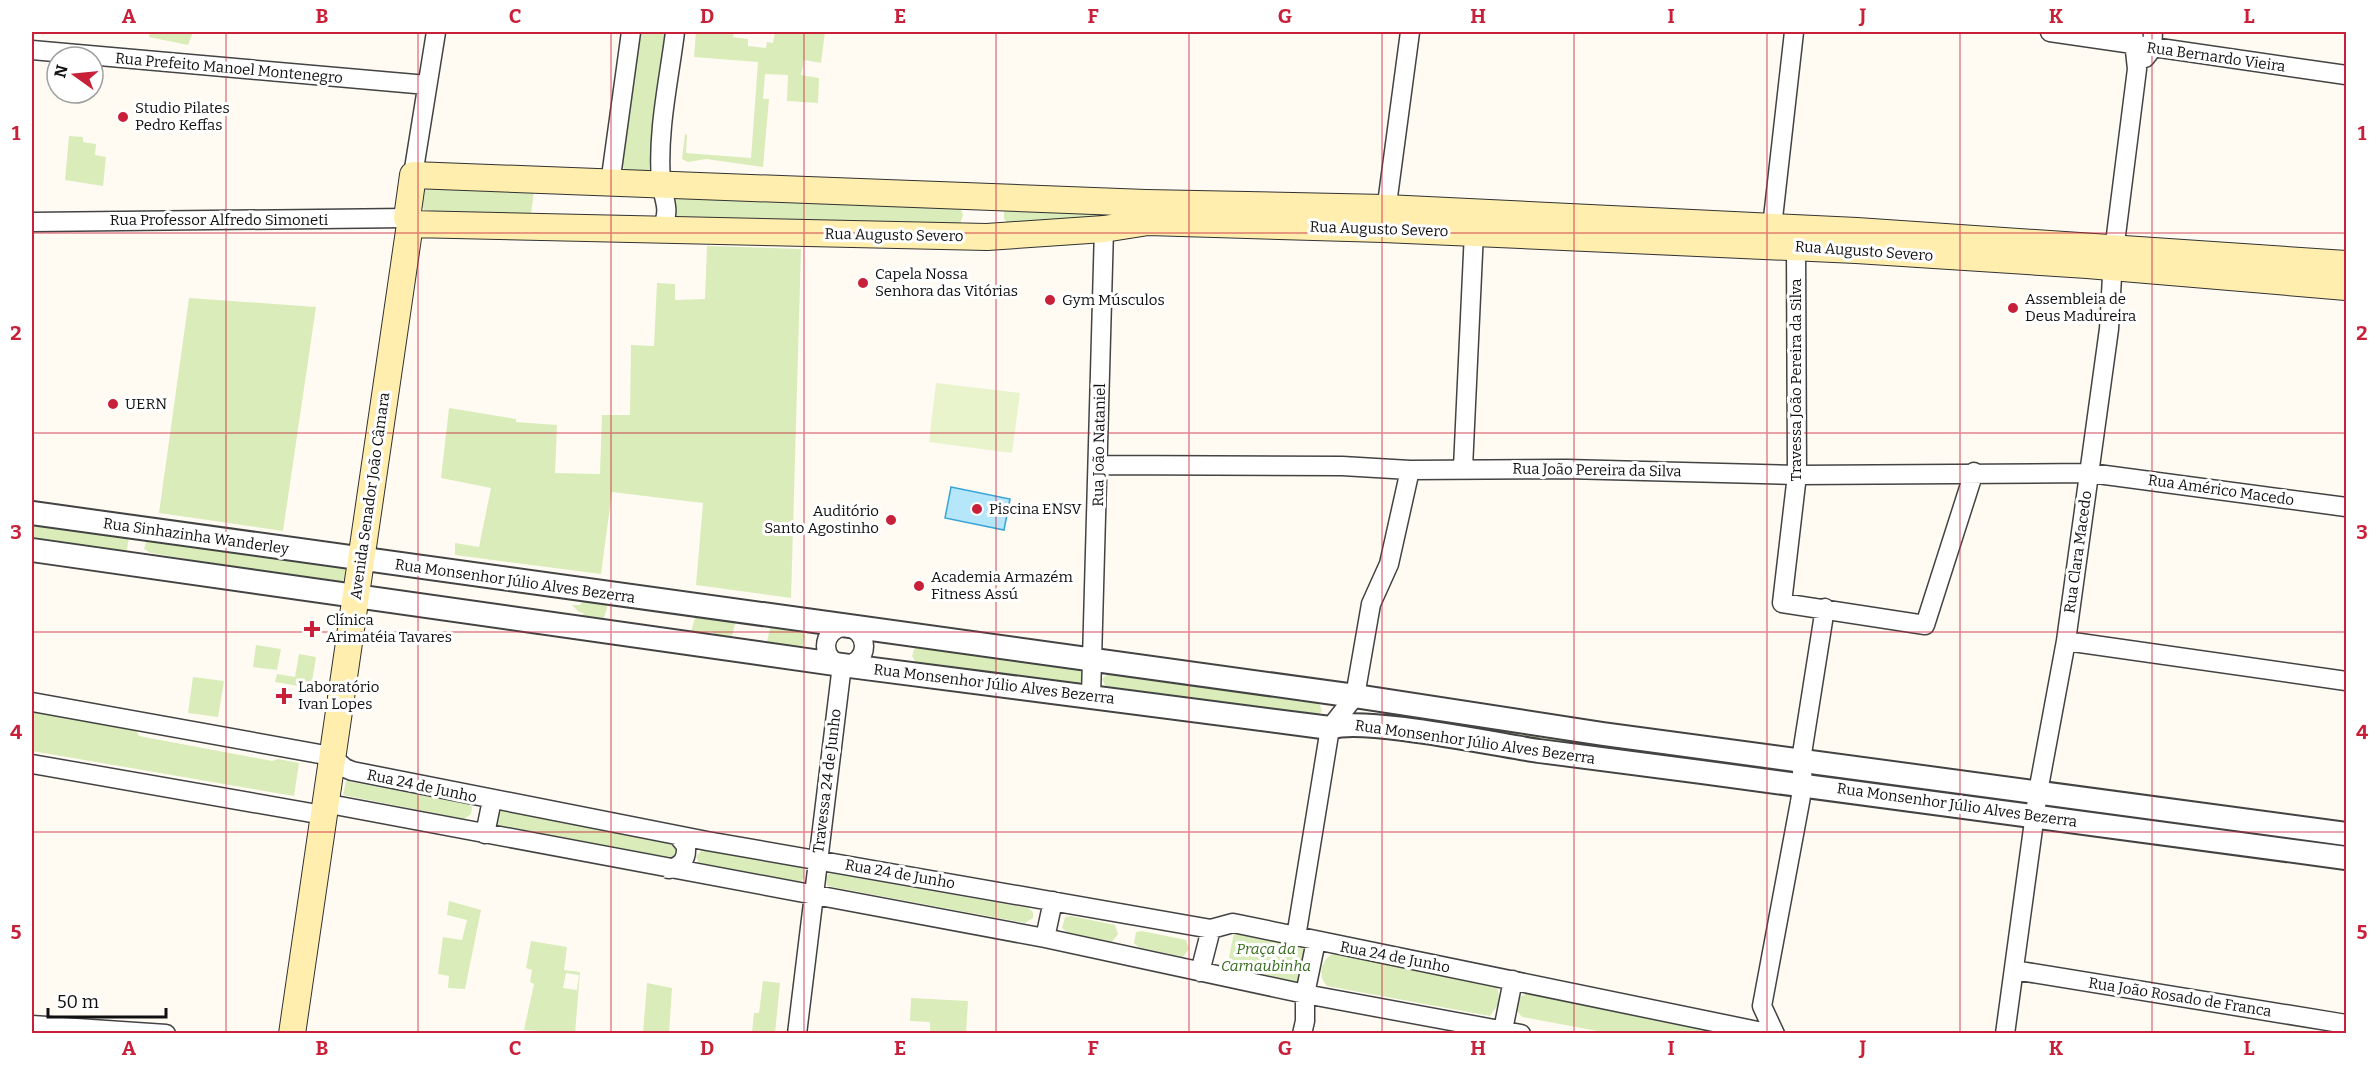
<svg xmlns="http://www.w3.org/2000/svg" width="2378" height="1065" viewBox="0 0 2378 1065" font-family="Bitter,serif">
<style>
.green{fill:#d9ecb9;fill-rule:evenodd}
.pitch{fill:#e9f3cc}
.water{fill:#b5e6f9;stroke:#38a5d4;stroke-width:1.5}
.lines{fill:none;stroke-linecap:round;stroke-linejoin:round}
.minor-casing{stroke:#434343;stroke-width:21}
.tertiary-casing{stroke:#434343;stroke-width:26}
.secondary-casing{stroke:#323232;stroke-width:28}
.minor{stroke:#fff;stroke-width:18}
.tertiary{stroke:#fff;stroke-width:22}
.secondary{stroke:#ffeeae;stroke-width:26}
.grid{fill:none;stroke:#c82039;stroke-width:1.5;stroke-opacity:0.55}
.poi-dot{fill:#c82039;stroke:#fff;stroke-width:2}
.labels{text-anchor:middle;stroke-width:6;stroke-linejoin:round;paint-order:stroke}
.street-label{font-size:15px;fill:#101010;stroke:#fff}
.poi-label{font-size:15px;fill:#101010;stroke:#fff;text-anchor:start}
.park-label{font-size:15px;font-style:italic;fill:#346c1c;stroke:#fff}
.neatline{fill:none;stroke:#c82039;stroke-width:2}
.grid-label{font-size:20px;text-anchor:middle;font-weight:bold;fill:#c82039}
</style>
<rect width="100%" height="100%" fill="#fffbf3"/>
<!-- green -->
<path class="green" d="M150 32H193L188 45 149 37Z
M640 32H665L649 170 644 173 626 171 622 166Z
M696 32 729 34 734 32 733 37 748 39V46L766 48 767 42 773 43 775 32H825L821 63 804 60 801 75 819 78 818 103 787 101 788 75 765 74 763 99H769L763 167 706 159 688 162 682 159 685 134 687 135 686 153 751 158 758 62 694 57Z
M69 136 83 137V142L96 144 95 155 106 157 103 186 65 180Z
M425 188 534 191 531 214 424 211 421 200Z
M671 196 960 206 963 215 960 224 669 218Z
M1004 208 1369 214 1110 215 1007 222 1004 219Z
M707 246 801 249 791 598 696 585 703 503 612 492 601 574 455 555V543L479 547 491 488 441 478 449 408 516 419V422L557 425 555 473 600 474 602 415H630L631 345 654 346 657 283 675 284V300L705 299Z
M189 298 316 307 283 531 159 513Z
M32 520 129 537 127 550 120 551 32 538Z
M147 539 342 567 345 568V579L337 585 151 553 144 549Z
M589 595 606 602 607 608 602 624 576 622 584 613 579 612 572 605H580Z
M696 614 736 620 732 636 713 635 714 632 708 631 707 634 691 632Z
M771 625 802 630 805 636 802 648 773 650 776 642 770 644 767 641Z
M916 644 1078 668C1084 674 1082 683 1076 687L916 663 912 656Z
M256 645 281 649 277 670 253 667Z
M299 654 316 657 311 688 275 682 277 674 295 677Z
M1109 673 1318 700 1322 711 1316 717 1107 689 1102 679Z
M193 677 224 681 218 717 188 713Z
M32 709 134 727 139 736 272 761 278 759 299 763 294 796 32 751Z
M1384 711 1786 769 1784 773 1683 763 1382 716Z
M346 781 468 804 472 807 471 814 464 819 343 795Z
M498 810 676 843 680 852 673 860 496 825Z
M703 849 801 866 804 870V878L798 884 700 866 696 856Z
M829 873 1028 908 1033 912V918L1025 923 827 886 826 877Z
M449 901 481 910 465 989 448 988 449 976 438 974 443 937 462 940 467 920 447 915Z
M1071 916 1115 925 1118 934 1112 942 1067 932 1062 928 1065 917Z
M1142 931 1186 940 1189 949 1183 957 1138 947 1134 943 1136 932Z
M1234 933 1305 948 1297 982 1227 967Z
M531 941 567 947 564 970 580 972 575 1033 524 1030 534 984 530 982 532 970 526 968ZM566 973 579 975 577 990 563 988Z
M1332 954 1497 986 1500 1002 1490 1016 1327 986C1317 976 1321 961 1332 954Z
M763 981 780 983 775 1033H752L754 1013H759Z
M647 983 672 988 669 1033H643Z
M1527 993 1729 1033H1608L1522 1017 1516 1010 1517 999Z
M911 998 968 1001 966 1033H930V1022L910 1021Z"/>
<!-- pitch -->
<path class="pitch" d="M936 383 1020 393 1012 453 929 442Z"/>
<!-- water -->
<path class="water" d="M951 487 1010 499 1004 530 945 518Z"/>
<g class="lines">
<defs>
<path id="minor" d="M2050 32 2346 75
M32 50 427 85
M2145 58 2152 49 2153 32
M413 175 436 32
M610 184 631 32
M1385 219 1410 32
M32 222 407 218
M1772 227 1794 32
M661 230C672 208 663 201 661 181 657 132 669 80 675 32
M1796 246 1797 475 1782 603 1925 625 1974 472
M1098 465 1342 466 1410 470 1566 469 1797 475 2090 473 2346 507
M1463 468 1474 232
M826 646a19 19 0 1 1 38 0a19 19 0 1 1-38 0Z
M2066 641 2346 681
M1091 696 1104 229
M32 702 331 756 345 768 352 771 707 841 1211 929 1233 923 1772 1034
M32 764 323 815
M324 803 1045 938 1305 994 1521 1034
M485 834 492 800
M669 869C682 866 687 859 686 846L678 836
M1296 937 1330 728 1355 696 1371 604 1389 564 1410 470
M1045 938 1053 901
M2014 970 2346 1024
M1200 972 1211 929
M32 1025 166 1034
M1503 1030 1513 980
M797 1034 842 665
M1302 1034 1305 1021V994L1316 941
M1775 1034 1762 1006 1800 802 1803 783 1801 760 1825 608
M2005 1034 2038 792 2066 641 2109 329 2113 259 2137 69 2133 32"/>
<path id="tertiary" d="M32 513 1355 696 1603 734 2346 834
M32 550 842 665 1330 728C1361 716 1498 745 1539 751 1808 786 2077 820 2346 858"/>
<path id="secondary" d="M410 224 987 237 1104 229 1148 222 1383 229 1856 250 2087 265 2346 287
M292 1034 410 224 407 218 413 175 1146 203 1386 208 1857 231 2346 264"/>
</defs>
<!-- minor casing -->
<use href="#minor" class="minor-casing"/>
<!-- tertiary casing -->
<use href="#tertiary" class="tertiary-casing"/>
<!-- secondary casing -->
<use href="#secondary" class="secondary-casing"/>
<!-- minor -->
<use href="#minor" class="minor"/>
<!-- tertiary -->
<use href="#tertiary" class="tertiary"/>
<!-- secondary -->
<use href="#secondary" class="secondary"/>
</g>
<!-- grid -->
<path class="grid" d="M226 32V1034M418 32V1034M611 32V1034M804 32V1034M996 32V1034M1189 32V1034M1382 32V1034M1574 32V1034M1767 32V1034M1960 32V1034M2152 32V1034M32 233H2346M32 433H2346M32 632H2346M32 832H2346"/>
<!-- markers -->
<g class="poi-dot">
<circle cx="123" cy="117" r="6"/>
<circle cx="863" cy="283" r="6"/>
<circle cx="1050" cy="300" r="6"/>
<circle cx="2013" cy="308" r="6"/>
<circle cx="113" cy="404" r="6"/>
<circle cx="977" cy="509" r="6"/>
<circle cx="891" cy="520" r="6"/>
<circle cx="919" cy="586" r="6"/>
<path d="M309 620h6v6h6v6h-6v6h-6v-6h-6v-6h6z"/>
<path d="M281 687h6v6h6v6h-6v6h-6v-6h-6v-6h6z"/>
</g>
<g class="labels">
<!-- street labels -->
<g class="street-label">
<text transform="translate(2216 57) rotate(8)" y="5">Rua Bernardo Vieira</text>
<text transform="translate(229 68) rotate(5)" y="5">Rua Prefeito Manoel Montenegro</text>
<text x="219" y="225">Rua Professor Alfredo Simoneti</text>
<text transform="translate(1379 229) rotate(2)" y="5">Rua Augusto Severo</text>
<text transform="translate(894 235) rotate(1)" y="5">Rua Augusto Severo</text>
<text transform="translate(1864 251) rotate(4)" y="5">Rua Augusto Severo</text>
<text transform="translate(1796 380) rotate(-90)" y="5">Travessa João Pereira da Silva</text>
<text transform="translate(1099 445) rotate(-89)" y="5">Rua João Nataniel</text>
<text transform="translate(1597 470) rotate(1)" y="5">Rua João Pereira da Silva</text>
<text transform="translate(2221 490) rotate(8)" y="5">Rua Américo Macedo</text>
<text transform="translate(370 496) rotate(-82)" y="5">Avenida Senador João Câmara</text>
<text transform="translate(196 536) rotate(8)" y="5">Rua Sinhazinha Wanderley</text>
<text transform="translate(2078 552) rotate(-82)" y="5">Rua Clara Macedo</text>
<text transform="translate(515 581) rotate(8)" y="5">Rua Monsenhor Júlio Alves Bezerra</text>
<text transform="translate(994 684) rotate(7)" y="5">Rua Monsenhor Júlio Alves Bezerra</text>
<text transform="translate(1475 742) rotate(8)" y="5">Rua Monsenhor Júlio Alves Bezerra</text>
<text transform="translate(827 781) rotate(-83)" y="5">Travessa 24 de Junho</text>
<text transform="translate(422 786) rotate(12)" y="5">Rua 24 de Junho</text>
<text transform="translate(1957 805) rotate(8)" y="5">Rua Monsenhor Júlio Alves Bezerra</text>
<text transform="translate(900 874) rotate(10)" y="5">Rua 24 de Junho</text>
<text transform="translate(1395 957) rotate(11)" y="5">Rua 24 de Junho</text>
<text transform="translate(2180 997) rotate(9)" y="5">Rua João Rosado de Franca</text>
</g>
<!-- poi labels -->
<g class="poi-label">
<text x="135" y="113">Studio Pilates<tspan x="135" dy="17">Pedro Keffas</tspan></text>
<text x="875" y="279">Capela Nossa<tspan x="875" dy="17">Senhora das Vitórias</tspan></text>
<text x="2025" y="304">Assembleia de<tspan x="2025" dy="17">Deus Madureira</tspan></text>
<text x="1062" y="305">Gym Músculos</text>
<text x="125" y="409">UERN</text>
<text x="989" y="514">Piscina ENSV</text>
<text x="879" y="516" text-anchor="end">Auditório<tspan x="879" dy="17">Santo Agostinho</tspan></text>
<text x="931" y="582">Academia Armazém<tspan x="931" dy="17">Fitness Assú</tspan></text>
<text x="326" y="625">Clínica<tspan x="326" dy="17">Arimatéia Tavares</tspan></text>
<text x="298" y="692">Laboratório<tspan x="298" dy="17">Ivan Lopes</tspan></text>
</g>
<!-- park labels -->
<g class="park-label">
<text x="1266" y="954">Praça da<tspan x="1266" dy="17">Carnaubinha</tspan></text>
</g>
</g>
<!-- border -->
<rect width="2378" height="1065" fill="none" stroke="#ffffff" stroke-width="66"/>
<!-- north arrow -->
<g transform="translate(75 75) rotate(285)"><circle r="28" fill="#ffffff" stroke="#9f9f9f" stroke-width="1.5"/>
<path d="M0-4.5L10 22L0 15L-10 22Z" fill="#c82039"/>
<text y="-9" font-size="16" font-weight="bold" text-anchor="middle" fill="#101010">N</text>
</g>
<!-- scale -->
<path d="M48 1008v9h118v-9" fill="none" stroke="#101010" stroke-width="3"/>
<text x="57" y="1008" font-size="18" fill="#101010" stroke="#ffffff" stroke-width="4.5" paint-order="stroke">50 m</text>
<rect x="33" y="33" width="2312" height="999" class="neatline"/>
<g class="grid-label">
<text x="129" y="23">A</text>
<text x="322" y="23">B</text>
<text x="515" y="23">C</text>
<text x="707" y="23">D</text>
<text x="900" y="23">E</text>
<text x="1093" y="23">F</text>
<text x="1285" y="23">G</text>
<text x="1478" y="23">H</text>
<text x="1671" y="23">I</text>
<text x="1863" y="23">J</text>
<text x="2056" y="23">K</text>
<text x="2249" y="23">L</text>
<text x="16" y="140">1</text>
<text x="2362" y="140">1</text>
<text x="16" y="340">2</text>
<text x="2362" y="340">2</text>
<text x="16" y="539">3</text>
<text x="2362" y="539">3</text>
<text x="16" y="739">4</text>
<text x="2362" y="739">4</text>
<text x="16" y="939">5</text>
<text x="2362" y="939">5</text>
<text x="129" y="1055">A</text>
<text x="322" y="1055">B</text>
<text x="515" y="1055">C</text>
<text x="707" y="1055">D</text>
<text x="900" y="1055">E</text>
<text x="1093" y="1055">F</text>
<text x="1285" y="1055">G</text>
<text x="1478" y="1055">H</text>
<text x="1671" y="1055">I</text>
<text x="1863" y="1055">J</text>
<text x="2056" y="1055">K</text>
<text x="2249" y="1055">L</text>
</g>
</svg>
